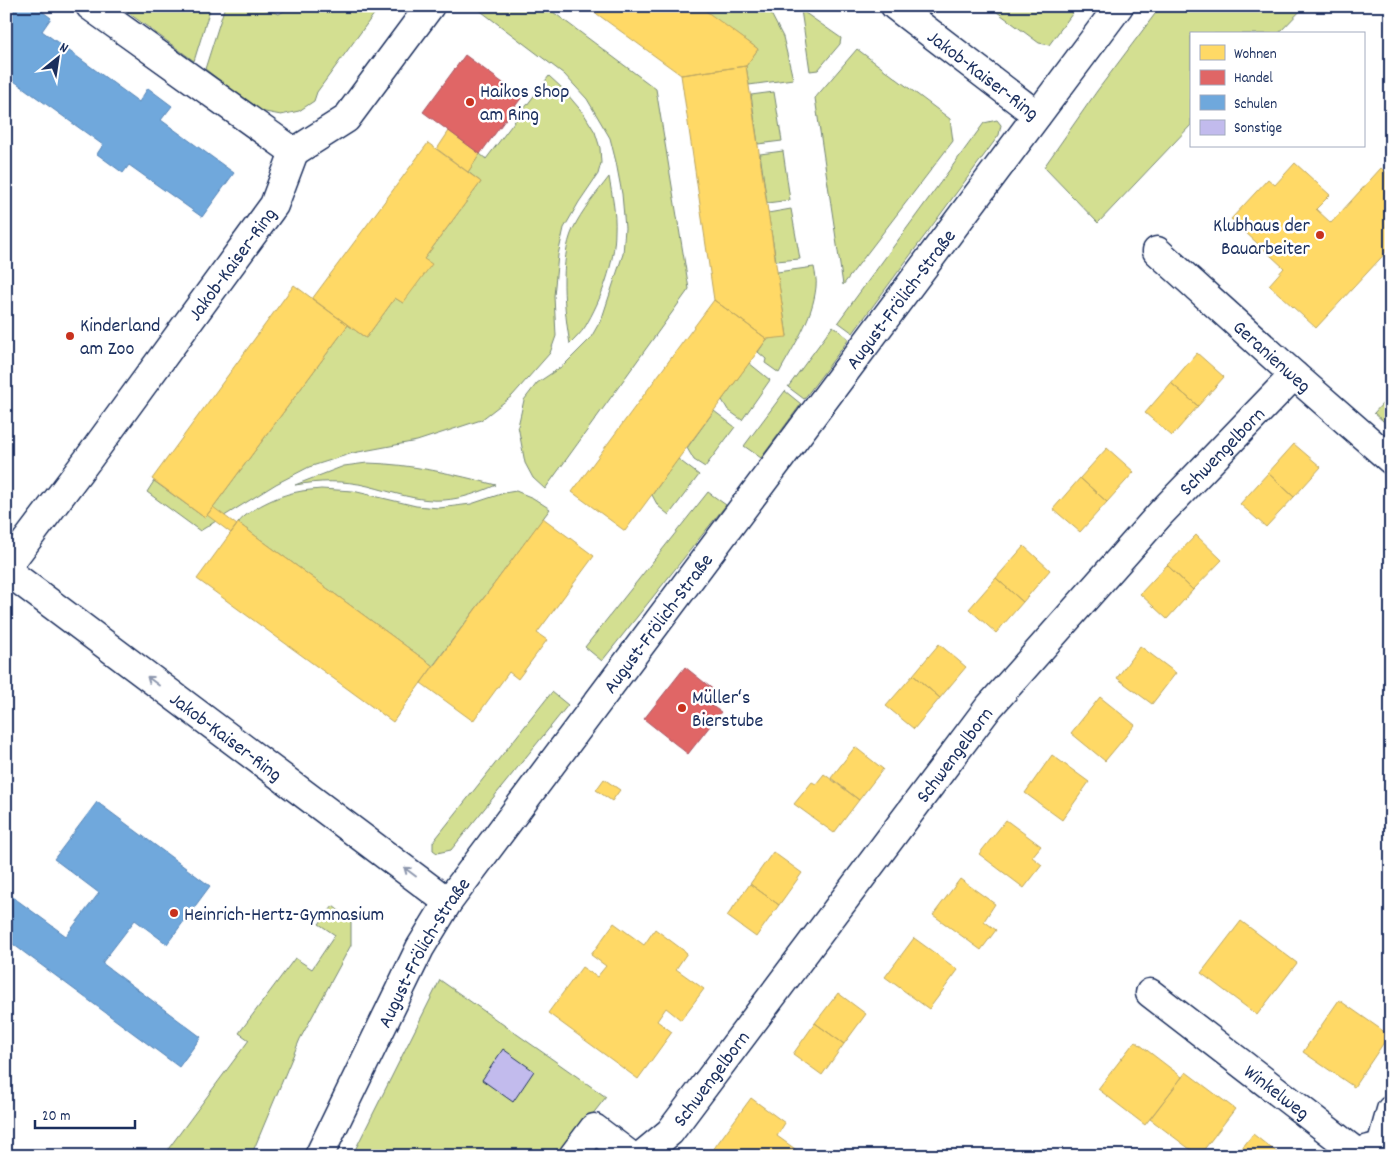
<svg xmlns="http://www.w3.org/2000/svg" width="1397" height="1162" viewBox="0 0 1397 1162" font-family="Dekko,sans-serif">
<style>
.green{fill:#d3df91;stroke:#778778}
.homes{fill:#ffd966;stroke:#bba664}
.shops{fill:#e06666;stroke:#a55664}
.schools{fill:#6fa8dc;stroke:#5684b6}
.building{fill:#c2bbed;stroke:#1b2f5e}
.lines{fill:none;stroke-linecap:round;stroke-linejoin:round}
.minor-casing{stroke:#1b2f5e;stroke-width:31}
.minor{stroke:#fff;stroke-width:28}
.oneway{stroke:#8d97ae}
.poi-dot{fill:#c8321e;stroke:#fff;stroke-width:2}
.labels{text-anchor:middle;stroke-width:5;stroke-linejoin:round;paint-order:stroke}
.street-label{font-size:20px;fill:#1b2f5e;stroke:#fff}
.poi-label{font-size:20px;fill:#1b2f5e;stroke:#fff;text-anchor:start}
</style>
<rect width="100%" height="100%" fill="#fff"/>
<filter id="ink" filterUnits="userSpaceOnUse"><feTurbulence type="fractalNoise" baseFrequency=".02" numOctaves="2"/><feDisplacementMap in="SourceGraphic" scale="10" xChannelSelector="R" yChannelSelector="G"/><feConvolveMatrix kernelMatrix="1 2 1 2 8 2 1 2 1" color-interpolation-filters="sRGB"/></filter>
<g filter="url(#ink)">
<!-- green -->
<path class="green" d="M119 6H211L194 61Z
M225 6H255L279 14 289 8 290 6H380L317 92 314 101 299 111 281 115 260 111 205 69Z
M474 6H545L656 89 689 289 545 489 533 478 525 463 518 426 524 400 537 383 564 365 590 339 602 318 623 254 625 228 622 194 616 162 610 138 587 99 564 74Z
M710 6H767L783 37 793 79 749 85 746 66 758 49 706 12Z
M989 6H1078L1049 45 1039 43Z
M1161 6H1305L1278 34H1191V125L1098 223 1044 167 1097 91Z
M801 10 841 38 840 44 818 70 810 71Z
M857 49 950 119 953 141 843 285 815 98Z
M549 76 562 88 584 114 595 132 600 148 601 163 598 174 579 202 564 228 558 255 554 296 556 336 550 353 512 396 481 420 417 441 353 453 309 467 276 484 200 531 147 492 154 481 205 518 348 325 366 338 395 298 403 303 424 259 481 182 468 172 480 154 486 159Z
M774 92 782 141 758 144 751 95Z
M997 120 1001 125 999 135 853 333 838 322 984 123Z
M783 151 790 200 767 203 760 154Z
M609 177C612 195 616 213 615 231 615 263 601 300 585 327 581 333 575 339 570 344 564 311 559 260 573 229 582 210 596 194 609 177Z
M791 209 800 259 776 261 768 213Z
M814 267C815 273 817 280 816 287 813 318 793 347 779 373L765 363 766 359 758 352 767 339 787 336 777 272Z
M833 326 849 339 804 399 788 387Z
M749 363 770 380 742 420 728 410 722 400Z
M785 391 801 404 761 458 744 446Z
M1391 394V428L1374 413Z
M714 411 735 427 705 467 694 460 687 448Z
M678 459 699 475 669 515 658 506 652 495Z
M367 463C411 464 454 474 496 485 481 492 461 499 444 500 419 502 392 492 368 486 344 480 318 481 295 485L344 466Z
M321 489 353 491 416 506 439 508 471 504 504 493 516 491 533 498 550 509 433 666 238 523C249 509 279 495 297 492 305 490 313 490 321 489Z
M708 492 726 505 602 661 585 647Z
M552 692 568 705 451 850 437 853 433 850V842Z
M333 906 351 920V945L300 1039 251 1156H163L249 1040 239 1033 295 958 312 969 335 935 319 924Z
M440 980 606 1097 560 1156H352Z"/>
<!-- homes -->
<path class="homes" d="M586 6H699L758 49 746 66 681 75Z
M746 66 787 337 767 339 714 300 681 75Z
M449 131 480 154 468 172 437 149Z
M428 143 481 182 424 259 432 264 403 303 395 298 366 338 312 299Z
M1295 163 1330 195 1316 209 1331 223 1381 168 1391 177V247L1316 328 1269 285 1284 268 1231 219 1268 179 1275 185Z
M294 285 348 325 205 518 152 479Z
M714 300 767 339 625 531 572 492Z
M1197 353 1224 377 1198 406 1171 383Z
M1171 383 1198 406 1172 436 1145 413Z
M1294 444 1321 467 1294 497 1268 473Z
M1107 448 1134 472 1107 502 1080 478Z
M1268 473 1294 497 1266 527 1240 504Z
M1080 478 1107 502 1080 532 1053 509Z
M213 507 237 525 231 533 207 515Z
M543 518 594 556 537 633 547 640 518 679 509 672 473 721 421 683Z
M238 523 433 666 393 722 197 579Z
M1196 535 1222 560 1193 590 1167 565Z
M1024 546 1050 570 1023 602 996 578Z
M1167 565 1193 590 1167 619 1140 594Z
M996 578 1023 602 996 633 969 609Z
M939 644 966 667 940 698 913 675Z
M1140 646 1176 673 1152 704 1117 678Z
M913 675 940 698 914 729 886 706Z
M1100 697 1135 725 1105 761 1071 733Z
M855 747 883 769 859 800 831 778Z
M1052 755 1089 782 1062 820 1025 793Z
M824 774 859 800 834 833 794 804 812 782 816 784Z
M604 779 620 790 612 801 596 790Z
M1006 820 1041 846 1032 857 1042 865 1024 888 979 854Z
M773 852 802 873 779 905 750 884Z
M960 879 995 904 984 921 996 930 981 950 933 915Z
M750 884 779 905 756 937 727 916Z
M1241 921 1297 963 1257 1015 1201 973Z
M614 923 644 945 655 929 687 953 676 969 704 989 681 1020 666 1008 657 1021 672 1032 638 1079 548 1013 582 967 597 977 606 966 591 955Z
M914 938 958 970 929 1009 885 977Z
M838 993 866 1014 844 1044 815 1023Z
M1339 1000 1389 1035 1354 1087 1303 1052Z
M815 1023 844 1044 822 1075 793 1054Z
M1135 1041 1182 1077 1145 1125 1098 1089Z
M1186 1072 1235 1109 1199 1156 1150 1119Z
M751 1098 785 1123 777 1136 805 1156H719L712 1151Z
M1253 1134 1267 1145 1282 1156H1236Z"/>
<!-- shops -->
<path class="shops" d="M465 55 522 97 480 154 423 112Z
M685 667 720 695 712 706 721 712 688 754 644 719Z"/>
<!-- schools -->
<path class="schools" d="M6 6 14 11 17 6H35L51 18 42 31 139 102 148 88 172 106 161 120 234 173 202 217 129 165 123 173 97 154 103 145 7 76 6 77Z
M97 802 210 886 167 944 135 920 102 963 201 1037 179 1067 6 939V892L66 936 99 893 54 859Z"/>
<!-- building -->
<path class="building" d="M503 1049 534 1071 513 1102 482 1080Z"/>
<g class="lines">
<defs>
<g id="minor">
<path d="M90 6 294 152"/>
<path id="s1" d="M895 6 1037 115"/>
<path d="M294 152 346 119 430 6"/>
<path id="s2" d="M1157 251 1294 375 1391 460"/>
<path id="s3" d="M6 568 89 458 274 205 294 152"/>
<path id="s4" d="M6 570 448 902"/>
<path id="s5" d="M1150 993 1356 1152 1381 1146H1391"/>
<path d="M1381 1146 1391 1110"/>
<path id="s6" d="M319 1156 420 948 448 902 1119 6"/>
<path d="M573 1156 594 1128 631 1156"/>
<path id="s7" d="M641 1156 670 1132 989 707 1161 513 1294 375"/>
</g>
</defs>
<!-- minor casing -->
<use href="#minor" class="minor-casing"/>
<!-- minor -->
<use href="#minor" class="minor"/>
</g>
<!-- one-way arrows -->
<defs><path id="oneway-shaft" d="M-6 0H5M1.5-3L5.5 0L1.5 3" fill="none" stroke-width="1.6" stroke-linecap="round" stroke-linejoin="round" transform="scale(1.25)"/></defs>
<g class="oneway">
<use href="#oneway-shaft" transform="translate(153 681) rotate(-143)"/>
<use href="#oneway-shaft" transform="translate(410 872) rotate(-143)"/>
</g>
</g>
<!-- markers -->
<g class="poi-dot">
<circle cx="470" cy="102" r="5"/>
<circle cx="1320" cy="235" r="5"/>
<circle cx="70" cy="336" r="5"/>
<circle cx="682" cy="708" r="5"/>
<circle cx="174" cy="913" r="5"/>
</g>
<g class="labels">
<!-- street labels -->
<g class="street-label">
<text dy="7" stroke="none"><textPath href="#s1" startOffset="112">Jakob-Kaiser-Ring</textPath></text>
<text dy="7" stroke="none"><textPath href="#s3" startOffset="379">Jakob-Kaiser-Ring</textPath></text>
<text dy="7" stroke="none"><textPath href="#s6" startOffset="1039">August-Frölich-Straße</textPath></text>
<text dy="7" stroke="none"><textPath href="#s2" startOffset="156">Geranienweg</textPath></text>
<text dy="7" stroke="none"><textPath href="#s7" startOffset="915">Schwengelborn</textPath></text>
<text dy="7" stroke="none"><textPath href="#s6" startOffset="634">August-Frölich-Straße</textPath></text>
<text dy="7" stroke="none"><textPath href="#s4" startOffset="276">Jakob-Kaiser-Ring</textPath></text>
<text dy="7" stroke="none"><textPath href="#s7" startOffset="510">Schwengelborn</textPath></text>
<text dy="7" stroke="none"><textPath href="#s6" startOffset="229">August-Frölich-Straße</textPath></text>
<text dy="7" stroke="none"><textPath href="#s7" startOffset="105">Schwengelborn</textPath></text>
<text dy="7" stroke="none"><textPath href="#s5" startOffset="161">Winkelweg</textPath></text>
</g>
<!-- poi labels -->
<g class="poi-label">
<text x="480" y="97">Haikos Shop<tspan x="480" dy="23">am Ring</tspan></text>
<text x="1310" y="231" text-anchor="end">Klubhaus der<tspan x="1310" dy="23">Bauarbeiter</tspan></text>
<text x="80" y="331">Kinderland<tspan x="80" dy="23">am Zoo</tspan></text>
<text x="692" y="703">Müller‘s<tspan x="692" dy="23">Bierstube</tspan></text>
<text x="184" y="920">Heinrich-Hertz-Gymnasium</text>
</g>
</g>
<!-- margin -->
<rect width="1397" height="1162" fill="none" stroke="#fff" stroke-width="25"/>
<rect x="12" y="12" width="1372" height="1137" fill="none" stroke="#1b2f5e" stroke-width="2" filter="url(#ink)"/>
<!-- legend -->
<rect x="1190" y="32" width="175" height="115" fill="#ffffff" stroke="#a4acbf"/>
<rect x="1200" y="45" width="25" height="15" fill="#ffd966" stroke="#a4acbf"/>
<text x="1234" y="58" font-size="15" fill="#1b2f5e">Wohnen</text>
<rect x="1200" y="70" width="25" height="15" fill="#e06666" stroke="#a4acbf"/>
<text x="1234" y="82" font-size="15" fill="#1b2f5e">Handel</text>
<rect x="1200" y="95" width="25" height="15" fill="#6fa8dc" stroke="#a4acbf"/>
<text x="1234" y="108" font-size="15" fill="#1b2f5e">Schulen</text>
<rect x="1200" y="120" width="25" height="15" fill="#c2bbed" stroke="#a4acbf"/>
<text x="1234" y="132" font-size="15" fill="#1b2f5e">Sonstige</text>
<!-- north arrow -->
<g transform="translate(58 58) rotate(30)" stroke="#ffffff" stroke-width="4" paint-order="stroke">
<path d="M0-4L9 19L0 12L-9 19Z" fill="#1b2f5e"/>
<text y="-8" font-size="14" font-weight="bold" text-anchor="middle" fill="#1b2f5e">N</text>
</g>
<!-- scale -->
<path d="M35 1120v8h100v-8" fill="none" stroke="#1b2f5e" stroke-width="2.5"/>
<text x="42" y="1120" font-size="15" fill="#1b2f5e" stroke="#ffffff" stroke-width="4" paint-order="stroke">20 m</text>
</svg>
